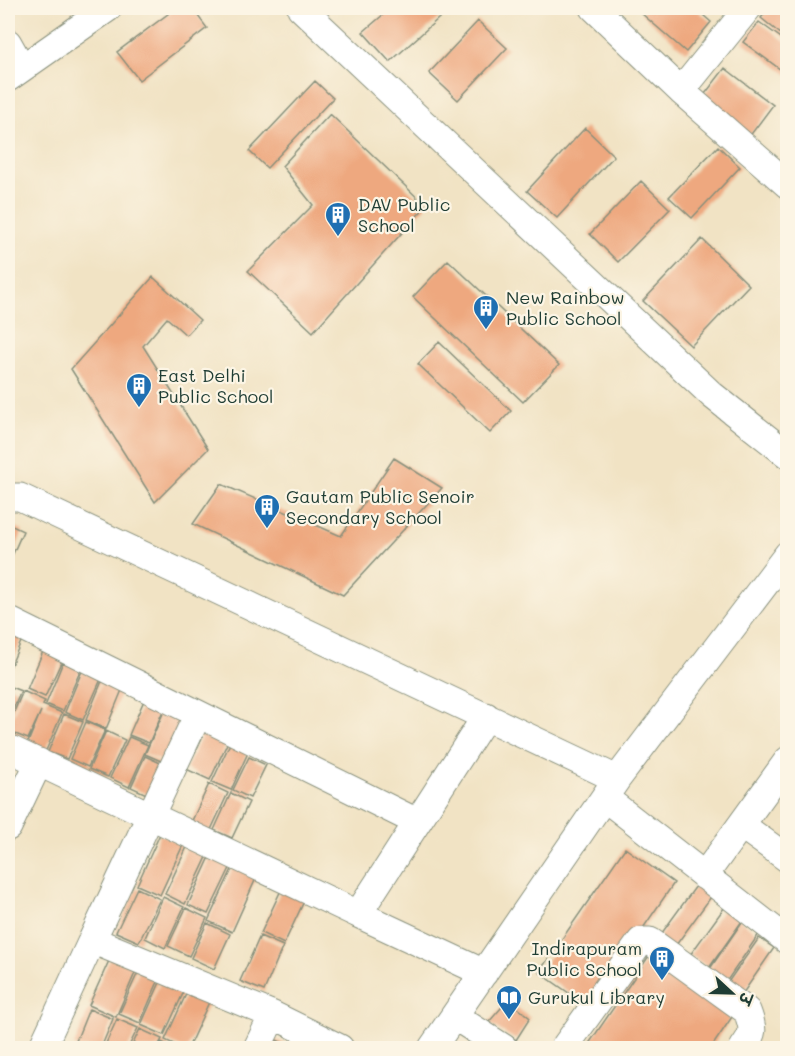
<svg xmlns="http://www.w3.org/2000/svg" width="795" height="1056" viewBox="0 0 795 1056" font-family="Mali,'Playpen Sans Deva',sans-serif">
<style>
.building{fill:#eea87f}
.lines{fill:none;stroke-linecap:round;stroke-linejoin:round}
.minor-casing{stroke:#88907c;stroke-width:29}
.minor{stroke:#fff;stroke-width:27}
.labels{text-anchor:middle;stroke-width:4.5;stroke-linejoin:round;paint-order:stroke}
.poi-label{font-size:18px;fill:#1f3d34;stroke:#fcf5e5;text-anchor:start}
</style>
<rect width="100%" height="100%" fill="#fcf5e5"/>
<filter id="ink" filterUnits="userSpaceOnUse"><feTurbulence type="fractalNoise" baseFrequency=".0167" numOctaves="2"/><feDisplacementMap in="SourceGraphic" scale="12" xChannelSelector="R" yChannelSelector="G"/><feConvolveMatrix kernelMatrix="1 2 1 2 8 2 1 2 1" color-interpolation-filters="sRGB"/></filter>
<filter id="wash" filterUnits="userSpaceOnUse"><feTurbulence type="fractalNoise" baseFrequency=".008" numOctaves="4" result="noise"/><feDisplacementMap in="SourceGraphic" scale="24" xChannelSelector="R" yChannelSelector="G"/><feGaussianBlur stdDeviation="1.35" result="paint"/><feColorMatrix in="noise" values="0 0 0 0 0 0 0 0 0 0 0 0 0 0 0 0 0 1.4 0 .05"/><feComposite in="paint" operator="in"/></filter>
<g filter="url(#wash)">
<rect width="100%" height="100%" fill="#f1e3c4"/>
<g id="blocks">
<!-- building -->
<path class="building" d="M176 8H192L207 28 139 80 117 52Z
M391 8H446L448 10 390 62 363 32Z
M646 8H695L711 22 686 52 641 13Z
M769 8H788V40L761 18Z
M478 21 507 48 458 100 429 73Z
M759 22 788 43V75L743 42Z
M725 68 773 105 749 137 701 99Z
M315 81 333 98 267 168 249 151Z
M330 114 426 206 313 332 248 271 313 205 282 166Z
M585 128 614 156 557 218 527 191Z
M718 146 740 167 692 218 669 197Z
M641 181 670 209 618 262 590 234Z
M702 239 749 285 691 346 643 301Z
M448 260 559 365 523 402 413 297Z
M153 277 200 320 186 335 167 318 143 346 208 449 155 502 71 369Z
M439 342 511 411 490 433 418 364Z
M394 458 442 488 343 595 193 524 221 484 341 536Z
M8 524 23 531 8 565Z
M8 622 26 630 8 672Z
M44 649 63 658 45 697 27 689Z
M63 662 81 669 63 711 46 704Z
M82 671 101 679 83 720 65 712Z
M102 681 122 690 106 729 86 720Z
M8 686 21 691 8 721Z
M23 691 45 701 43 705 62 713 45 753 27 745 41 711 28 739 8 731V726Z
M145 698 165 706 149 743 129 735Z
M165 709 187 719 168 764 145 754Z
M64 714 83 722 67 759 48 752Z
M86 722 105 730 88 767 70 759Z
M207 724 231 735 210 780 186 769Z
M106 731 125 740 108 777 89 769Z
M129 737 148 745 129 787 110 778Z
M233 737 251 746 231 790 212 782Z
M145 756 167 766 153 797 131 787Z
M249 757 266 765 250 798 233 790Z
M209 784 228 793 209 834 190 825Z
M231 793 249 802 232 838 214 830Z
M160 834 183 845 160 895 137 885Z
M187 847 207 857 185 904 165 894Z
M625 848 674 883 589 1007 539 972Z
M210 857 231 866 208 914 188 905Z
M234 865 257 876 232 932 208 921Z
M696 886 711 897 671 952 656 941Z
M137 888 160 899 139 942 116 932Z
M282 888 305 899 284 944 261 933Z
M163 897 184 907 165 948 145 938Z
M186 908 207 918 189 956 168 946Z
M724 908 742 921 709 968 690 955Z
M742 922 759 934 726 982 709 970Z
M207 923 230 934 214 969 191 958Z
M260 936 283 946 264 991 240 981Z
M759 938 774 948 741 996 726 985Z
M651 953 736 1011 711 1048H586Z
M112 954 138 966 116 1017 89 1005Z
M140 968 160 977 140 1023 119 1014Z
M162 978 185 989 164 1035 141 1025Z
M187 992 209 1002 188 1048H182L165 1040Z
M508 1000 530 1018 516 1040 488 1023Z
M89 1009 113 1019 101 1048H80L74 1046Z
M117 1019 138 1028 128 1048H104Z
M140 1029 162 1039 157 1048H131Z
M272 1038 294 1048H267Z
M161 1042 175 1048H158Z"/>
</g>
</g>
<g filter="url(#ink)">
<use href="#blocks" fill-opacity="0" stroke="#88907c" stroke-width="1.5"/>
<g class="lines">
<defs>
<path id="minor" d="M301 8 712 395 788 455
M594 8 681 91 788 185
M8 43 22 68
M8 78 108 8
M681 91 748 8
M8 497H20L617 779
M8 620 417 822
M198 714 92 940 273 1015
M8 748 358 914 486 716
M605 798 788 941
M741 825 788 859
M8 827 39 762
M704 876 788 760
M358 914 484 973
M454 1016 504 1048
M42 1048 92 940
M257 1048 273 1015 340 1048
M432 1048 617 779 788 554
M564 1048 641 941H650L747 1011C754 1029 754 1033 743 1048"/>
</defs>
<!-- minor casing -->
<use href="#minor" class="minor-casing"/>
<!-- minor -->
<use href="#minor" class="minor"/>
</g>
</g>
<!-- icons -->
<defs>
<symbol id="building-pin" viewBox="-11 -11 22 30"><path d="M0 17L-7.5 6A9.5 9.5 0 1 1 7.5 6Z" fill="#1f6fb2" stroke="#fcf5e5"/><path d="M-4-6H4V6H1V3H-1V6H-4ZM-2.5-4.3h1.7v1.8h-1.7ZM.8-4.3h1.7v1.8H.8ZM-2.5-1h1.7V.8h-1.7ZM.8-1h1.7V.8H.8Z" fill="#fff"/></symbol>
<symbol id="library-pin" viewBox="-11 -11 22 30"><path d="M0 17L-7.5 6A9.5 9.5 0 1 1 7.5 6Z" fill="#1f6fb2" stroke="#fcf5e5"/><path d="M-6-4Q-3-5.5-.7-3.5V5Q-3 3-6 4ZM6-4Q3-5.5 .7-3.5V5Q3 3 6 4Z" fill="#fff"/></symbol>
</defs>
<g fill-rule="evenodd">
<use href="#building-pin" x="323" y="200" width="30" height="40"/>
<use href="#building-pin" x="471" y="293" width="30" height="40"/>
<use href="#building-pin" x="124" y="371" width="30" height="40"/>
<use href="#building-pin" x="252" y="492" width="30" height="40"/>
<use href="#building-pin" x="647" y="944" width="30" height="40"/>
<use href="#library-pin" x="494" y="983" width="30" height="40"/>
</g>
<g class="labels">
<!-- poi labels -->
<g class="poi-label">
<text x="358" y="211">DAV Public<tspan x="358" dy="21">School</tspan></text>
<text x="506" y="304">New Rainbow<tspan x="506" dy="21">Public School</tspan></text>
<text x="158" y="382">East Delhi<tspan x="158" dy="21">Public School</tspan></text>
<text x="286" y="503">Gautam Public Senoir<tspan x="286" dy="21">Secondary School</tspan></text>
<text x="642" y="955" text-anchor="end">Indirapuram<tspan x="642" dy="21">Public School</tspan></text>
<text x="528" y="1004">Gurukul Library</text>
</g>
</g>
<!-- margin -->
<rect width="795" height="1056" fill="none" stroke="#fcf5e5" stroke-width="30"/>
<!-- north arrow -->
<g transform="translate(732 993) rotate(112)" stroke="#fcf5e5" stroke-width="4.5" paint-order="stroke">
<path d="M0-4.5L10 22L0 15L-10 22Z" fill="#1f3d34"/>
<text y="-9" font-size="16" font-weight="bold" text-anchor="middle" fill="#1f3d34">उ</text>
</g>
</svg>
